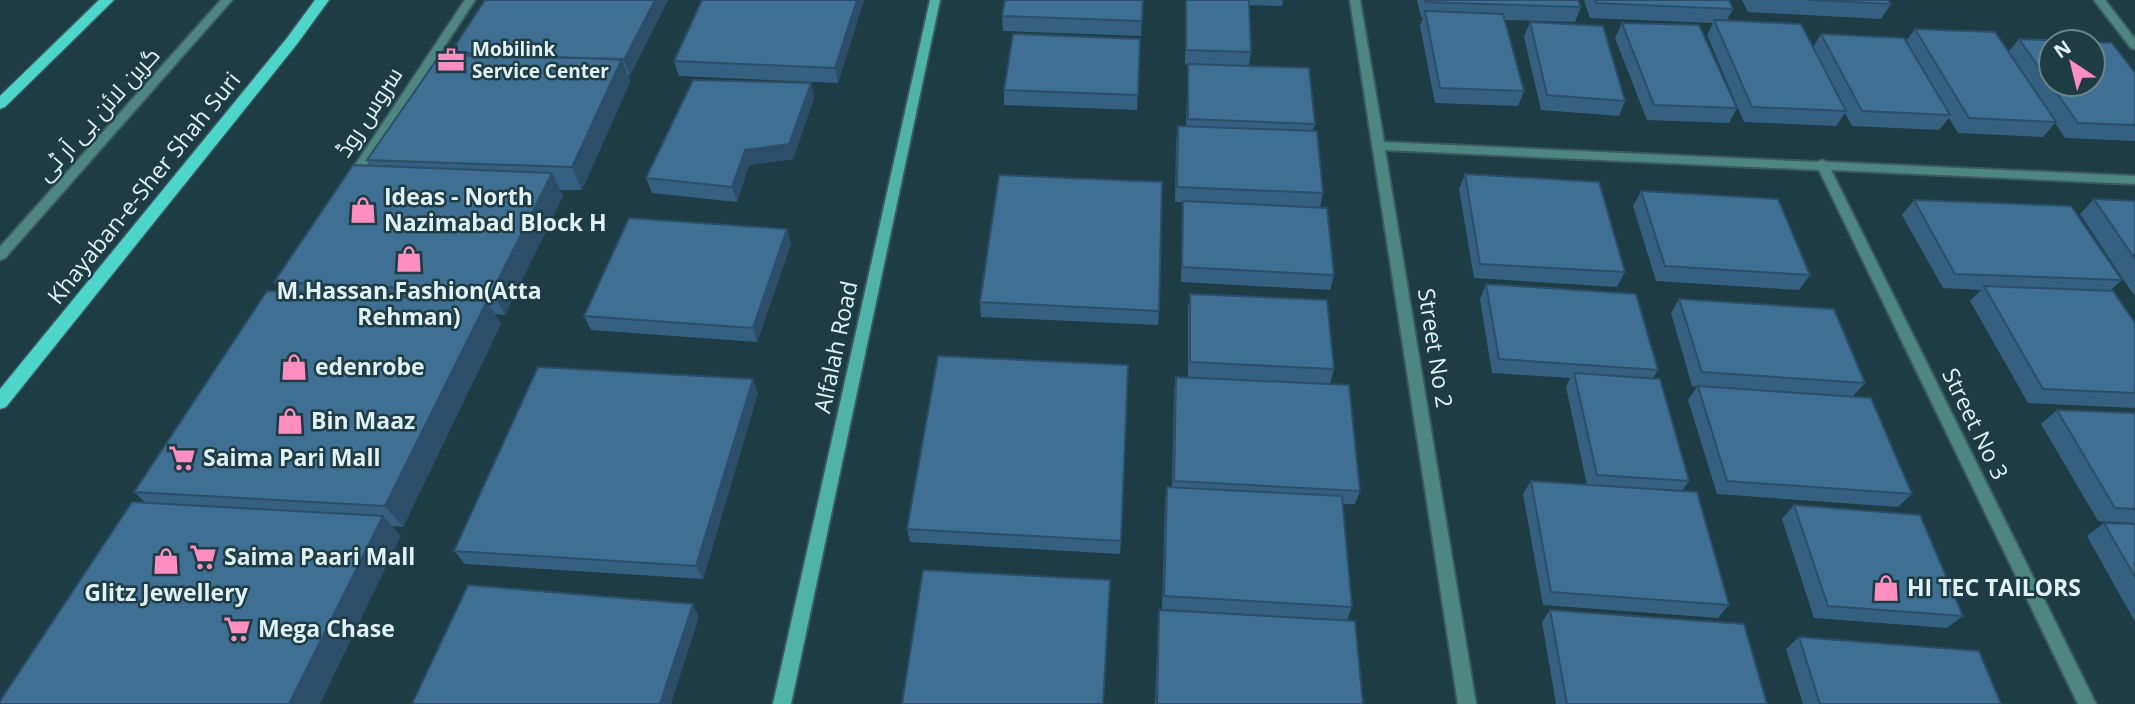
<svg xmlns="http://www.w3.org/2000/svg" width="2135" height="704" viewBox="0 0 2135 704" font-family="'Open Sans',Cairo,sans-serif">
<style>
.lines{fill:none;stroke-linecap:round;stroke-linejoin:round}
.lane-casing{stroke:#3c5960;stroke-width:4}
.street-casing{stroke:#3c5960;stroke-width:4}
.secondary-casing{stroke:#3c5960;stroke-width:4}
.primary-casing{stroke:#3c5960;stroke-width:3}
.lane{fill:#4d8780;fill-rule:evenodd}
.street{fill:#4d8780;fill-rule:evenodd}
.secondary{fill:#50b3aa;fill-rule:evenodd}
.primary{fill:#4ed5c9;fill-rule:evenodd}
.wall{fill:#36607f}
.shaded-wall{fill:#2c4e68}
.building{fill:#3f7094;stroke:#2c4e68;stroke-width:2;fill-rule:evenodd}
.labels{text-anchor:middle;stroke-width:5;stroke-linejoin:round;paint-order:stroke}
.far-poi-label{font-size:19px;font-weight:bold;fill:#e0f2f6;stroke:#1d3c44;text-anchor:start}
.street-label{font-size:23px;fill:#e0f2f6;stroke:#1d3c44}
.poi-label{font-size:23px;font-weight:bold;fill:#e0f2f6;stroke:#1d3c44;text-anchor:start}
</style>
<rect width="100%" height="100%" fill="#1d3c44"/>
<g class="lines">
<defs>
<path id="lane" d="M221 0H232L5 258 0 260V247Z
M465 0H475L355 183H347L345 180Z"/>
<path id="street" d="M1350 0H1360L1384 142 1817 162 1822 160 1827 162 2135 176V184L1831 170 2096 704H2078L1819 170 1385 150 1476 704H1458Z
M2094 0H2105L2135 39V49L2131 48Z"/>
<path id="secondary" d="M930 0H940L791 704H773Z"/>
<path id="primary" d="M99 0H114L5 107 0 109V96Z
M315 0H329L297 44 6 407 0 409V389L287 38Z"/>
</defs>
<!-- lane casing -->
<use href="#lane" class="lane-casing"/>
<!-- street casing -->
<use href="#street" class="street-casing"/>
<!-- secondary casing -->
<use href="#secondary" class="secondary-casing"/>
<!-- primary casing -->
<use href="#primary" class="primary-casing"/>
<!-- lane -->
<use href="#lane" class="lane"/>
<!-- street -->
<use href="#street" class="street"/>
<!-- secondary -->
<use href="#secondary" class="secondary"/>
<!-- primary -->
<use href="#primary" class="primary"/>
</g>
<!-- wall -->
<path class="wall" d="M485 0H668L630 75H628L630 82 582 190H560L563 196 505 315 495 314 501 324 403 527 392 526 401 536 146 503 134 492 282 292 274 282 371 166 367 160 453 55 451 52Z
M702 0H864L838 83 679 76 674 61Z
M1143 0 1141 36 1003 31 1002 16Z
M1186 0H1283L1282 6 1249 5 1251 52 1249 66 1315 124 1313 131 1323 193 1320 207 1334 275 1330 290 1181 282 1182 216 1183 202H1175L1176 141 1178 126H1186L1188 65 1185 64Z
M1417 0H1578L1581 7 1575 22 1505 20 1524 91 1518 106 1435 103 1420 26 1423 17H1421Z
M1584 0H1729L1733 9 1727 20 1813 47 1821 34 1906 41 1915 29 2008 52 2019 39 2135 73V141L2065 138 2055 123 2043 137 1958 133 1949 118 1939 130 1852 126 1845 113 1836 126 1744 122 1707 35 1713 23 1590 18Z
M1742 0H1888L1891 4 1881 19 1748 12Z
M1530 22 1625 101 1619 116 1541 110 1524 37Z
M1622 23 1737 108 1729 123 1647 120 1615 38Z
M1140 39 1137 110 1004 105V90Z
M811 83 814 98 793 159 749 165 737 202 652 193 646 178Z
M1465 174 1625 272 1617 287 1474 278 1459 189Z
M1641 191 1810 275 1799 290 1656 281 1633 206Z
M2094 199 2135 201V297L2080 214Z
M1914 200 2122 280 2110 291 2135 323V408L2028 403 1970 301 1981 290 1943 288 1902 215Z
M787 229 791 244 757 342 591 330 584 316Z
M1486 284 1658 370 1653 378 1689 481 1682 491 1729 605 1718 618 1543 605 1523 494 1531 481 1587 485 1566 387 1570 378 1492 373 1480 299Z
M1190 294 1334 369 1330 384 1188 377V308Z
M1679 299 1865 383 1853 396 1912 494 1898 507 1717 494 1688 400 1697 387 1692 386 1671 313Z
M980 302 1159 311 1158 325 981 317Z
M1176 377 1360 491 1355 504H1343L1352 607 1347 620 1162 609 1165 500 1167 487H1172L1174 391Z
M758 393 703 579 465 564 454 551Z
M2057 410 2135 413V523L2098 521 2041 424Z
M1794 505 1963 616 1947 628 1814 618 1782 519Z
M2104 523 2135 524V622L2087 536Z
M907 529 1121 541 1120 554 910 542Z
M1159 610 1363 704H1155L1158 622Z
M1550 610 1767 704H1556L1542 622Z
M1799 637 2001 704H1803L1786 649Z"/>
<!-- shaded-wall -->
<path class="shaded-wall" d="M655 0H668L630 75 624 60Z
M857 0H864L838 83 835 68Z
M622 59 630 82 582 190 572 167Z
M811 83 814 98 793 159 749 165 737 202 732 187 745 150Z
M552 173 563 196 505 315 492 292Z
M787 229 791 244 757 342 753 328Z
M487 301 501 324 403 527 385 506Z
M753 379 758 393 703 579 696 566Z
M383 516 401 536 320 704H289Z
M693 604 699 617 671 704H660Z"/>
<!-- building -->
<path class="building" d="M485 0H655L624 60 451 52Z
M702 0H857L835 68 674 61Z
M1005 0H1143L1142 21 1002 16Z
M1186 0H1249L1251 52 1186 50Z
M1425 0H1578L1581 7 1425 2Z
M1595 0H1729L1733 9 1596 3Z
M1809 0H1888L1891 4Z
M1425 11 1503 14 1524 91 1440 88Z
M1714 20 1801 24 1846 111 1752 107Z
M1530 22 1603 26 1625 101 1547 95Z
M1622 23 1699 25 1737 108 1654 105Z
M1915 29 1995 32 2056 122 1969 118Z
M1013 34 1140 39 1138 95 1004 90Z
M1821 34 1904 38 1950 115 1862 111Z
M2019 39 2112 43 2135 73V125L2078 123ZM2051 42H2093V84H2051Z
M440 55 622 59 572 167 367 160Z
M1188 64 1309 68 1315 124 1188 119Z
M693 80 811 83 789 144 745 150 732 187 646 178Z
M1178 126 1317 131 1323 193 1177 187Z
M353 165 552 173 492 292 274 282Z
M1465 174 1599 182 1625 272 1480 264Z
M999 175 1162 182 1159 311 980 302Z
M1641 191 1778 199 1810 275 1665 266Z
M2094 199 2135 201V259Z
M1914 200 2071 206 2122 280 1955 274Z
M1183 201 1327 208 1334 275 1182 267Z
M629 218 787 229 753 328 584 316Z
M1486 284 1636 294 1658 370 1499 359Z
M1984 286 2113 291 2135 323V393L2043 389Z
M267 291 487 301 385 506 134 492Z
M1190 294 1327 300 1334 369 1190 362Z
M1679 299 1834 309 1865 383 1702 372Z
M938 356 1128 365 1121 541 907 529Z
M538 367 753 379 696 566 454 551Z
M1574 373 1660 379 1689 481 1597 475Z
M1176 377 1349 385 1360 491 1174 481Z
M1698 386 1871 398 1912 494 1727 481Z
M2057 410 2135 413V509L2115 508Z
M1531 481 1697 492 1729 605 1551 592Z
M1167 487 1342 496 1352 607 1164 596Z
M132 502 383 516 289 704H0V701Z
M1794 505 1920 515 1963 616 1828 606Z
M2104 523 2135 524V577Z
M923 570 1110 580 1103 704H902Z
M468 585 693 604 660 704H412Z
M1159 610 1355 621 1363 704H1157Z
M1550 610 1744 624 1767 704H1567Z
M1799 637 1979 651 2001 704H1820Z"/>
<!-- icons -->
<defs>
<symbol id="office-bare" viewBox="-9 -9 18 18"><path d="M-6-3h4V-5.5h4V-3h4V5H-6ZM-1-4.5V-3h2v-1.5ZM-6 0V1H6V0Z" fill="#fd8ebf" stroke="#1d3c44" stroke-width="2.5" paint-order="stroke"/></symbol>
<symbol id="shop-bare" viewBox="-9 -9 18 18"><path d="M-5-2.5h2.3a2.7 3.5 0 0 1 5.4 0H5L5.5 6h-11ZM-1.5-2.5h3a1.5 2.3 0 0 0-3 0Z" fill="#fd8ebf" stroke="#1d3c44" stroke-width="2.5" paint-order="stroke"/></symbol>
<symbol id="supermarket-bare" viewBox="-9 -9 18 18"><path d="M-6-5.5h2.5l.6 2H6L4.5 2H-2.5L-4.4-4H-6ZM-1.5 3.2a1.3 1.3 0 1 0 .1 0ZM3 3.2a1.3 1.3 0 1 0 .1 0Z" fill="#fd8ebf" stroke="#1d3c44" stroke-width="2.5" paint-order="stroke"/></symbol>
</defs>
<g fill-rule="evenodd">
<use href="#office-bare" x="432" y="41" width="38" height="38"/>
<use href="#shop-bare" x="344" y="191" width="38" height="38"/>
<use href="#shop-bare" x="390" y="240" width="38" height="38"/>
<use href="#shop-bare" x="275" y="348" width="38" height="38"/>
<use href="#shop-bare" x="271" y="402" width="38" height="38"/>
<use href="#supermarket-bare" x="163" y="439" width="38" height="38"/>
<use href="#supermarket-bare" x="184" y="538" width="38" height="38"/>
<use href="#shop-bare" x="147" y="542" width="38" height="38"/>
<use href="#shop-bare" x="1867" y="569" width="38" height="38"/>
<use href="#supermarket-bare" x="218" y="610" width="38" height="38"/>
</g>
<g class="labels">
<!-- far-poi labels -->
<g class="far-poi-label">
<text x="472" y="56">Mobilink<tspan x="472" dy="22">Service Center</tspan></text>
</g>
<!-- street labels -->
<g class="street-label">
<text transform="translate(369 112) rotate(-57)" y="8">سروس روڈ</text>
<text transform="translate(98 114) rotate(-48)" y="8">گرین لائن بی آر ٹی</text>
<text transform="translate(144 188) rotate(-51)" y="8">Khayaban-e-Sher Shah Suri</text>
<text transform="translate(836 347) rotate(-78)" y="8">Alfalah Road</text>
<text transform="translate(1435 348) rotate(81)" y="8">Street No 2</text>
<text transform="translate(1975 424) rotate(64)" y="8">Street No 3</text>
</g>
<!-- poi labels -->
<g class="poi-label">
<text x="384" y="205">Ideas - North<tspan x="384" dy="26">Nazimabad Block H</tspan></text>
<text x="409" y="299" text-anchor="middle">M.Hassan.Fashion(Atta<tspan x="409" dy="26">Rehman)</tspan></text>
<text x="315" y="375">edenrobe</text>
<text x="311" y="429">Bin Maaz</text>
<text x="203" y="466">Saima Pari Mall</text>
<text x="224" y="565">Saima Paari Mall</text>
<text x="1907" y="596">HI TEC TAILORS</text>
<text x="166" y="601" text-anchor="middle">Glitz Jewellery</text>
<text x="258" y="637">Mega Chase</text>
</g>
</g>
<!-- north arrow -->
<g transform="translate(2072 63) rotate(325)"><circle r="33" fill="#1d3c44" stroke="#6b858b" stroke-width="2"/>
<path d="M0-5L12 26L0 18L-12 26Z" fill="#fd8ebf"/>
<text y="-10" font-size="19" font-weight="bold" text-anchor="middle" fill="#e0f2f6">N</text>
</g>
</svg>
